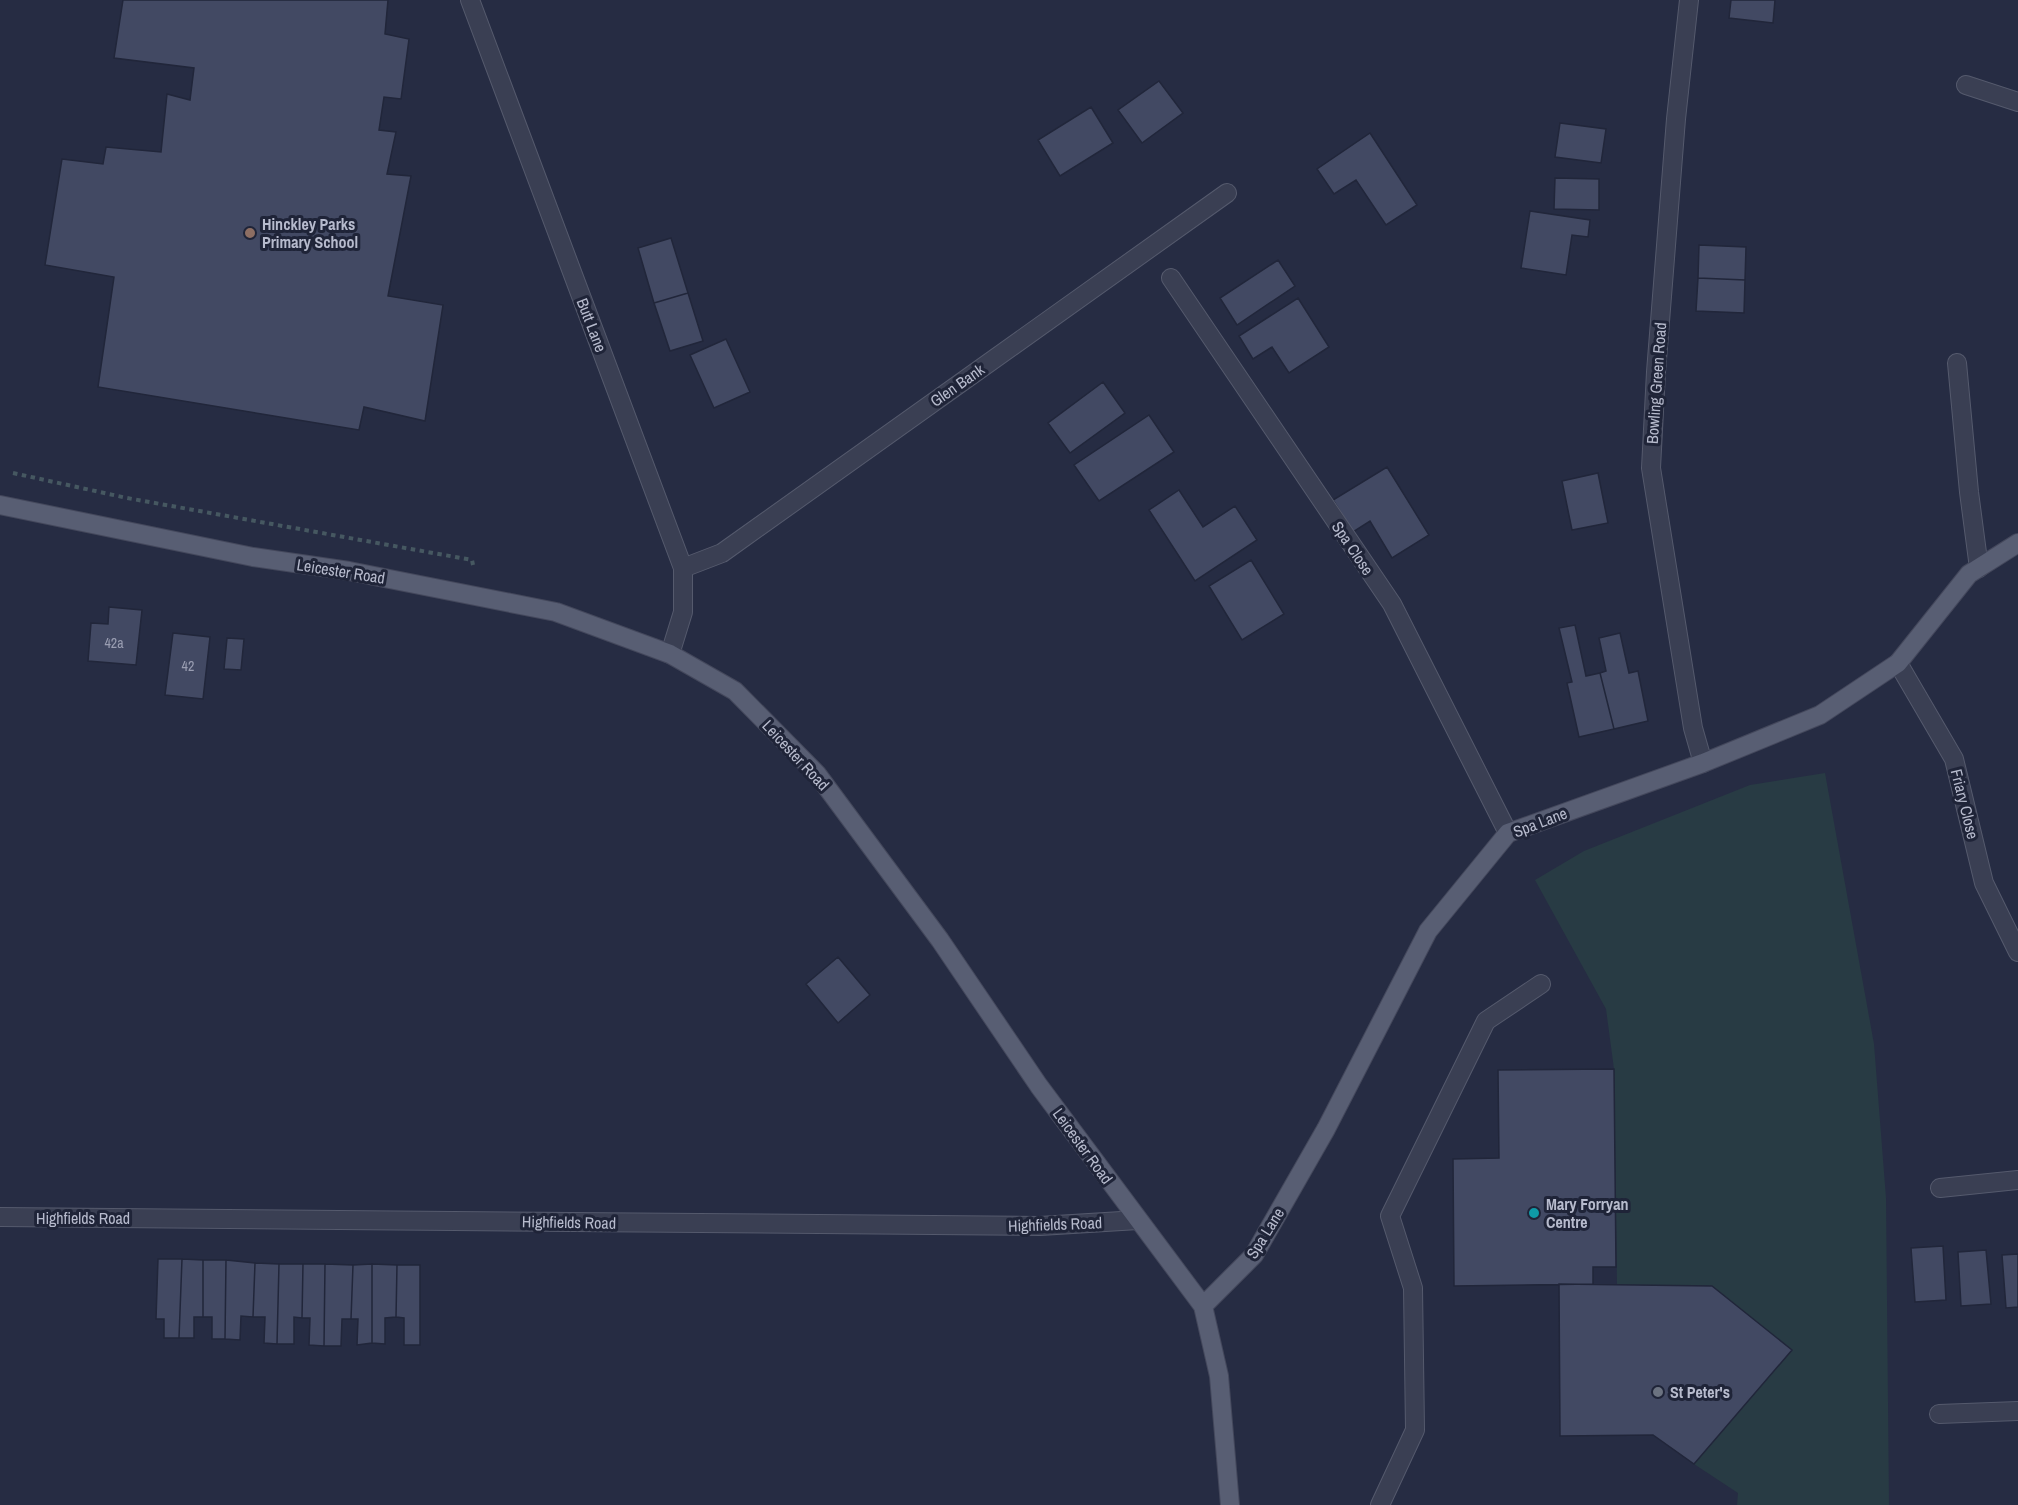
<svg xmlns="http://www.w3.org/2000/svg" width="2018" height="1505" viewBox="0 0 2018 1505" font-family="'Archivo Narrow',sans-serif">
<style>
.green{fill:#283b44}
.building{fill:#424963;stroke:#21263a;stroke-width:1.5}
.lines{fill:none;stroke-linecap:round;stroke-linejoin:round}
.minor-casing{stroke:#555a6d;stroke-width:20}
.major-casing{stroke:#44485c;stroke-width:20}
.path{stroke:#465861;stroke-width:4;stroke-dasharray:4.5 4.5;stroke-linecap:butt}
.minor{stroke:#3a3f53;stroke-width:18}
.major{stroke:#585e73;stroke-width:18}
.education-dot{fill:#8d6e63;stroke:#1f2438;stroke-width:2}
.culture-dot{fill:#0f9aa8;stroke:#1f2438;stroke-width:2}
.worship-dot{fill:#6b7280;stroke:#1f2438;stroke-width:2}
.labels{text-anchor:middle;stroke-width:6;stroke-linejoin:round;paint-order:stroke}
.number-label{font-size:14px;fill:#9a9eb2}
.poi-label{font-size:16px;font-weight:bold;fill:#b7bbcd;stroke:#1f2438;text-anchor:start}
.street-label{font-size:16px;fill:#b7bbcd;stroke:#1f2438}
</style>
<rect width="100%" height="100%" fill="#262c43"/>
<!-- green -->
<path class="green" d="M1825 773 1874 1044 1886 1198 1889 1505H1737L1738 1493 1694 1464 1792 1350 1712 1286 1617 1285 1614 1069 1606 1009 1535 880 1584 851 1750 785Z"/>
<!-- building -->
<path class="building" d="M123 0H388L385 34 409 39 401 99 384 97 379 130 396 132 387 174 411 176 388 296 443 305 425 421 364 407 359 430 98 387 114 277 45 265 62 159 103 164 106 147 161 152 167 94 190 100 194 68 114 58Z
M1731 0H1775L1773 23 1729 18Z
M1159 81 1183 113 1142 143 1118 110Z
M1091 107 1113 143 1060 176 1038 140Z
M1560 123 1606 129 1601 163 1555 157Z
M1370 133 1417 205 1386 225 1356 180 1334 194 1317 169Z
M1555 178 1599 179V210L1554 209Z
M1530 211 1590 220 1588 237 1572 235 1566 275 1521 268Z
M671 238 688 293 654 303 638 248Z
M1699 245 1746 247 1745 280 1698 278Z
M1278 260 1295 286 1237 325 1220 298Z
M1698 278 1745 280 1744 313 1696 311Z
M688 293 703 341 670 351 654 303Z
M1298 298 1329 347 1289 373 1272 347 1253 359 1239 336Z
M726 339 750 392 714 408 690 355Z
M1103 382 1125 413 1070 453 1048 423Z
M1149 415 1174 452 1099 501 1074 465Z
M1387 467 1429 535 1392 558 1370 521 1353 532 1333 500Z
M1598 473 1608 523 1572 530 1562 481Z
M1179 490 1203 527 1235 506 1257 540 1195 581 1149 510Z
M1251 560 1284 614 1242 640 1209 586Z
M109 607 142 610 136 665 88 661 91 623 108 624Z
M1575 625 1586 676 1600 673 1614 729 1579 737 1567 683 1572 682 1559 628Z
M173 633 210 637 203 699 165 695Z
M1620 633 1629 673 1638 671 1648 721 1614 729 1600 673 1606 671 1599 638Z
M227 638 244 639 241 670 224 669Z
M838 957 870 995 838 1023 806 984Z
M1614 1069 1616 1267H1593V1284L1454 1286 1453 1159 1499 1158 1498 1070Z
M1943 1246 1946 1300 1915 1302 1911 1248Z
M1986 1250 1991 1304 1961 1306 1958 1252Z
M2018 1254V1307L2006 1308 2002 1255Z
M158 1259H182L179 1338H164V1319H156Z
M182 1259 203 1260V1317H194V1338H179Z
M203 1260H226L225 1339H212V1317H203Z
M226 1260 255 1263 253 1317 241 1316 240 1340 225 1339Z
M255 1263 279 1264 277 1344 264 1343 265 1317H253Z
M279 1264H303L302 1318 294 1317V1344H277Z
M303 1264H325L324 1346 309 1345 310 1318H302Z
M325 1264 353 1265 351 1319H342L341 1346H324Z
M372 1264V1343L357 1345 358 1319H351L353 1265Z
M372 1264 397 1265 396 1317 385 1318V1344L372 1343Z
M397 1265H420V1345H404V1318L396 1317Z
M1559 1284 1712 1286 1792 1350 1694 1464 1653 1435 1560 1436Z"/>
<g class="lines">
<defs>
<path id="minor" d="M470 0 683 568V612L670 654
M1689 0 1676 119 1656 372 1651 468 1693 728 1703 763
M1966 85 2018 102
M1171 278 1392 604 1508 833
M1957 363 1969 492 1979 568
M683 568 722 553 1227 193
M1898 663 1954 759 1984 883 2018 952
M1940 1188 2018 1180
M0 1217 1040 1226 1138 1220
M1939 1414 2018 1411
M1380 1505 1415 1430 1413 1288 1390 1216 1486 1021 1541 984"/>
<path id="major" d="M0 505 253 557 349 571 556 612 670 654 735 691 817 774 940 940 1039 1086 1203 1306 1219 1376 1230 1505
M1203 1306 1254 1255 1326 1129 1428 931 1508 833 1703 763 1820 715 1898 663 1969 574 2018 543"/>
</defs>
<!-- minor casing -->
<use href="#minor" class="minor-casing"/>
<!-- major casing -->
<use href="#major" class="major-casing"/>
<!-- path -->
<path class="path" d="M13 473 127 498 472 560 473 565"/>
<!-- minor -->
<use href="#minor" class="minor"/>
<!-- major -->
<use href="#major" class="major"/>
</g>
<!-- markers -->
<circle class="education-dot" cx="250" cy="233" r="6"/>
<circle class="culture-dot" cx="1534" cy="1213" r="6"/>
<circle class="worship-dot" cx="1658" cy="1392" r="6"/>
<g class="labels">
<!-- number labels -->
<g class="number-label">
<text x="114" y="648">42a</text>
<text x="188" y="671">42</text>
</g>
<!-- poi labels -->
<g class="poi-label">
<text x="262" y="230">Hinckley Parks<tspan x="262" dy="18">Primary School</tspan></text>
<text x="1546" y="1210">Mary Forryan<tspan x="1546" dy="18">Centre</tspan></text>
<text x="1670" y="1398">St Peter's</text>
</g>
<!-- street labels -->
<g class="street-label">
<text transform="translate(592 325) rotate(69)" y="6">Butt Lane</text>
<text transform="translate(1656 383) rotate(-86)" y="6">Bowling Green Road</text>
<text transform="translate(957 385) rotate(-35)" y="6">Glen Bank</text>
<text transform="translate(1353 548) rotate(56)" y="6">Spa Close</text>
<text transform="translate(341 571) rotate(9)" y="6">Leicester Road</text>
<text transform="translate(796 755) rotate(47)" y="6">Leicester Road</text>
<text transform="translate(1965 804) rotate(76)" y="6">Friary Close</text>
<text transform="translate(1540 822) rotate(-21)" y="6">Spa Lane</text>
<text transform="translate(1083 1146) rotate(54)" y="6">Leicester Road</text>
<text x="83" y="1224">Highfields Road</text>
<text transform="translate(569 1222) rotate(1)" y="6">Highfields Road</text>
<text transform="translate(1055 1224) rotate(-2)" y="6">Highfields Road</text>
<text transform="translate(1265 1233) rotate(-58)" y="6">Spa Lane</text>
</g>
</g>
</svg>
